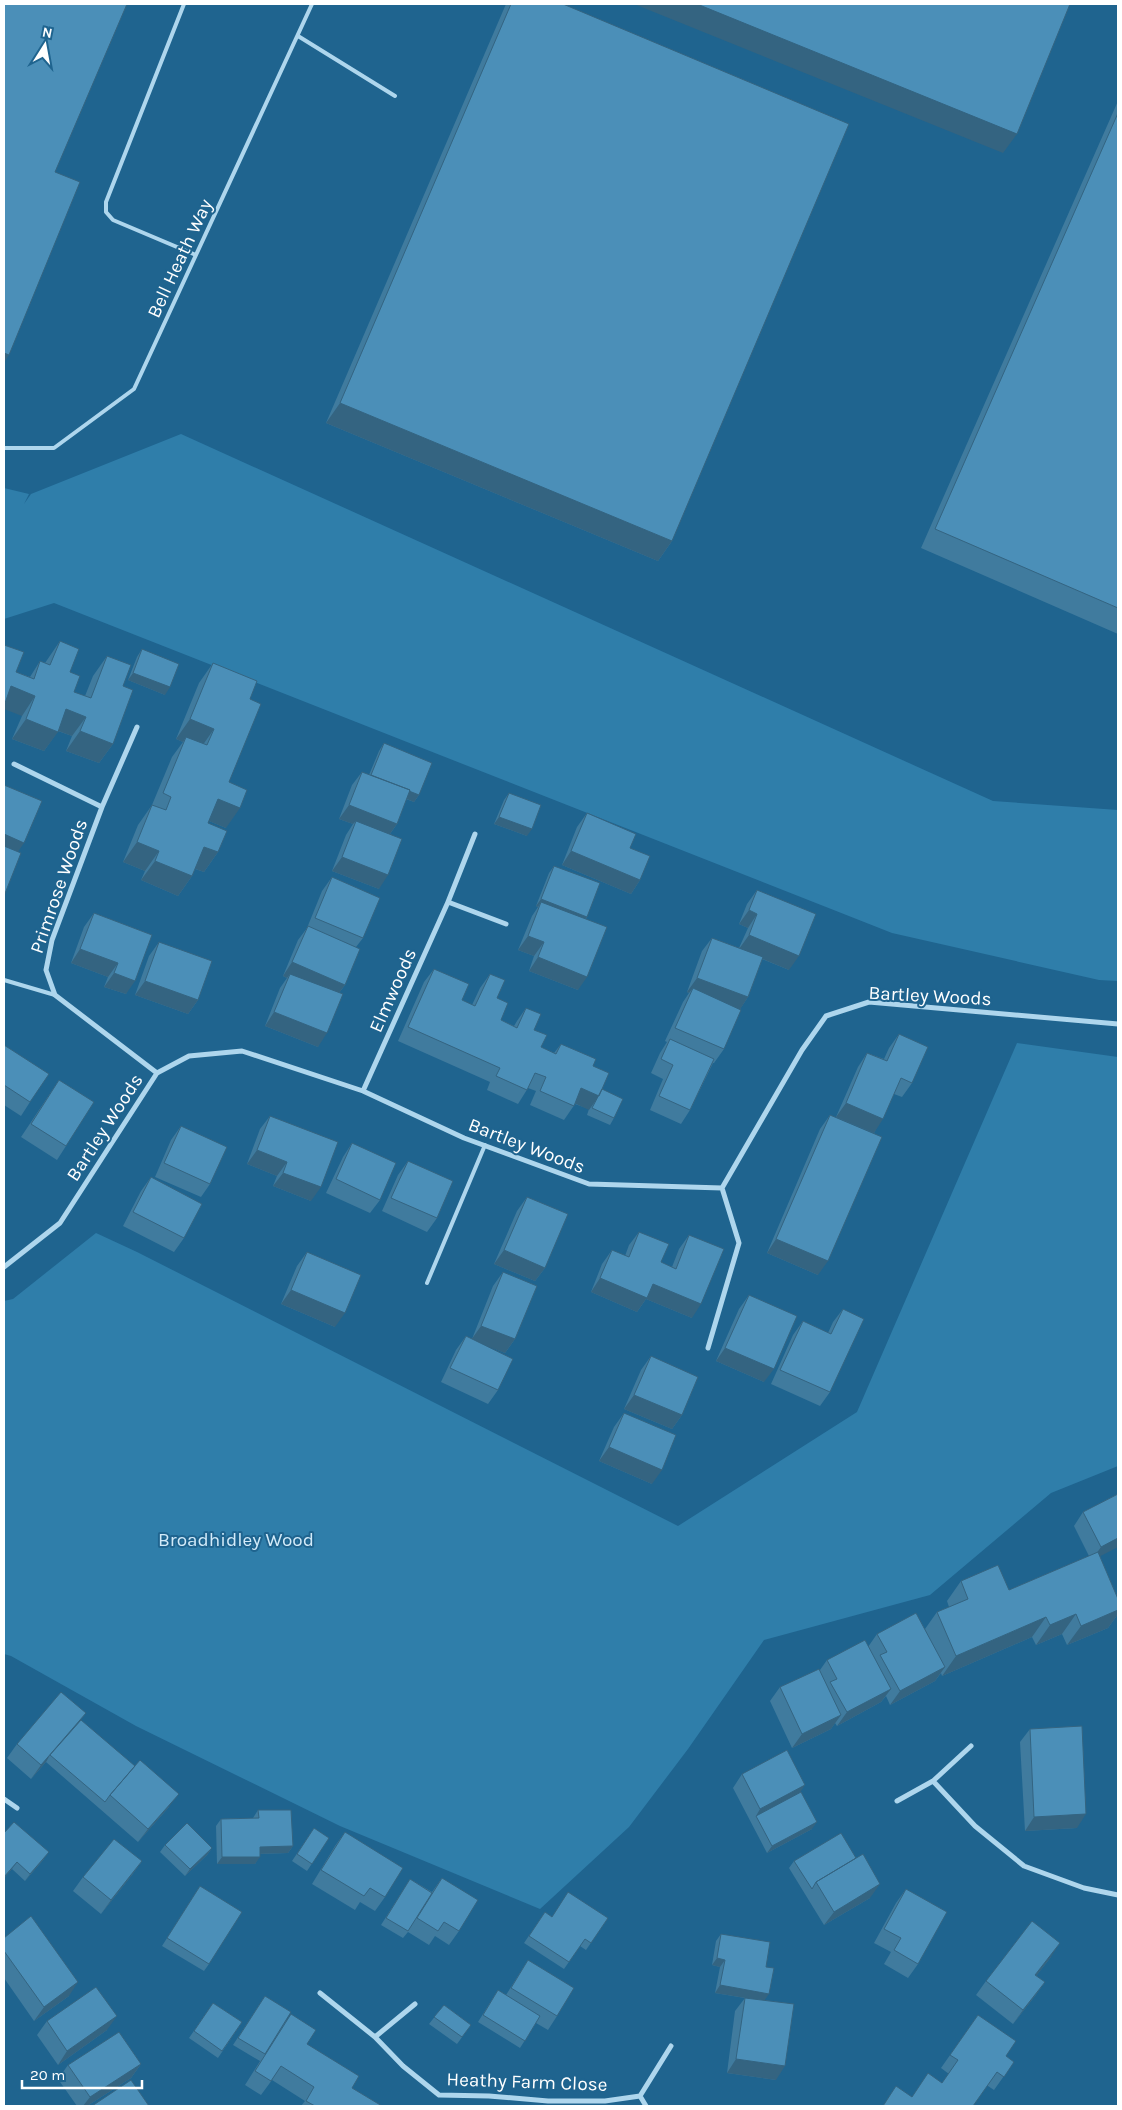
<svg xmlns="http://www.w3.org/2000/svg" width="1122" height="2110" viewBox="0 0 1122 2110" font-family="Karla,sans-serif">
<style>
.green{fill:#2f7eaa}
.lines{fill:none;stroke-linecap:round;stroke-linejoin:round}
.lane{stroke:#aed6ed;stroke-width:4}
.street{stroke:#aed6ed;stroke-width:5}
.wall{fill:#407b9e}
.shaded-wall{fill:#346481}
.building{fill:#4b8fb8;stroke:#346481}
.labels{text-anchor:middle;stroke-width:4;stroke-linejoin:round;paint-order:stroke}
.street-label{font-size:19px;fill:#fff;stroke:#1f648f}
.park-label{font-size:19px;fill:#d3ebf9;stroke:#1f648f}
</style>
<rect width="100%" height="100%" fill="#1f648f"/>
<!-- green -->
<path class="green" d="M181 434 993 801 1118 810V981L1099 980 892 933 54 603 4 619V488L29 494 24 504 31 494Z
M1017 1043 1118 1057V1466L1051 1493 930 1595 764 1640 688 1749 629 1827 540 1909 340 1826 136 1726 11 1656 4 1654V1301L13 1299 96 1233 137 1252 678 1526 857 1412Z"/>
<g class="lines">
<!-- lane -->
<path class="lane" d="M184 4 106 202V212L113 220 196 255
M298 36 395 96
M4 448H54L134 389 312 4
M4 980 55 995
M427 1283 485 1145"/>
<!-- street -->
<path class="street" d="M137 727 102 807 52 940 46 970 55 995 157 1073
M14 764 102 807
M448 902 506 924
M363 1091 448 902 475 834
M4 1267 60 1223 157 1073 189 1056 242 1051 363 1091 464 1138 589 1184 722 1188 802 1050 826 1016 869 1002 1118 1024
M708 1348 739 1243 722 1188
M971 1746 933 1781 975 1826 1024 1866 1084 1888 1118 1895
M4 1799 17 1808
M897 1801 933 1781
M320 1993 375 2037 403 2066 439 2095 489 2096 548 2101H605L640 2096 646 2106
M375 2037 415 2004
M640 2096 671 2046"/>
</g>
<!-- wall -->
<path class="wall" d="M506 4H563L672 541 658 561 326 423Z
M1118 101V634L921 548Z
M60 641 70 672 74 692 85 696 93 676 107 656 123 686 113 744 99 763 66 751 72 736 58 731 44 751 12 739 22 716 16 672 30 677 40 661 45 663Z
M142 649 165 695 128 680 137 657Z
M213 663 250 699 229 782 226 828 209 821 208 823 218 852 204 872 195 869 192 876 178 896 141 880 145 871 123 862 138 825 152 805 172 757 183 742 176 739 199 683Z
M384 743 419 795 414 802 406 799 397 824 390 834 379 889 332 871 346 835 353 824 339 819 352 785 362 772 369 775 379 751Z
M509 793 527 836 494 824 504 800Z
M587 813 630 848 640 880 631 894 562 865 577 827Z
M554 866 587 917 586 919 578 990 529 971 534 956 518 950 532 916 538 907 536 906 549 873Z
M332 877 363 938 356 947 345 985 339 993 318 1047 265 1026 280 988 287 978 283 976 298 940 307 928 322 891Z
M757 890 789 970 762 959 748 997 740 1009 724 1049 714 1063H713L690 1110 681 1124 650 1110 663 1079 651 1073 660 1053 667 1042 665 1041 683 1002 689 993 687 992 702 951 712 938 739 948 748 928 739 924 747 904Z
M94 913 152 935 126 994 104 987 108 977 71 963 84 927Z
M159 942 198 1000 188 1014 135 995 149 956Z
M434 969 462 1000 472 1005 480 988 490 974 497 998 501 1020 514 1026 517 1021 526 1008 541 1047 554 1053 561 1044 593 1066 602 1089 614 1118 610 1125 587 1115 589 1109 575 1104 564 1120 530 1105 536 1091 528 1088 518 1104 487 1090 490 1082 398 1041 424 982Z
M899 1034 912 1083 902 1097 894 1094 874 1133 836 1117 858 1067 867 1053 884 1059 889 1048Z
M4 1045 30 1102 21 1116 4 1105Z
M59 1080 66 1146 57 1160 21 1137Z
M830 1115 818 1275 767 1253 820 1129Z
M270 1116 311 1201 273 1186 277 1176 247 1164 260 1129Z
M181 1126 210 1184 201 1197 155 1177 171 1140Z
M352 1143 380 1200 370 1213 326 1193 343 1157Z
M408 1161 437 1218 427 1232 382 1211 398 1175Z
M151 1177 184 1238 174 1252 123 1226 141 1191Z
M527 1197 545 1268 535 1281 494 1264 517 1211Z
M639 1232 661 1262 672 1267 679 1249 689 1235 692 1318 646 1299 637 1312 591 1292 602 1264 612 1250 625 1256 629 1245Z
M307 1252 335 1327 281 1304 297 1266Z
M503 1272 515 1339 505 1353 486 1345 498 1390 488 1404 441 1382 456 1350 466 1336 472 1339 493 1286Z
M749 1295 764 1382 716 1361 739 1309Z
M843 1309 830 1392 820 1406 771 1384 793 1335 803 1321 828 1333 833 1322Z
M651 1356 682 1415 672 1429 624 1409 641 1370Z
M624 1413 652 1484 599 1461 614 1427Z
M1118 1494 1100 1557 1118 1599V1614L1108 1628 1067 1645 1062 1634 1036 1645 1032 1637 942 1676 941 1673 935 1681 890 1705 886 1696 881 1702 837 1726 835 1723 831 1729 792 1748 770 1701 780 1687 820 1670 827 1660 868 1647 877 1634 925 1629 937 1612 949 1607 947 1601 961 1581 1009 1590 1089 1556 1074 1526 1083 1512Z
M81 1720 169 1807 138 1842 46 1762 31 1779 7 1758 17 1744Z
M1030 1729 1077 1828 1025 1831 1020 1742Z
M742 1774 801 1792 812 1829 767 1853 733 1788Z
M258 1810 293 1846 288 1853 260 1854 255 1864H217L216 1826 221 1819 253 1818Z
M314 1828 329 1838 307 1871 292 1861Z
M345 1832 385 1897 375 1911 360 1902 355 1910 312 1884 335 1846Z
M4 1833 44 1859 25 1881 12 1869 4 1878Z
M165 1845 212 1848 207 1855 185 1876 160 1852Z
M142 1861 132 1875 101 1914 73 1891 83 1877Z
M794 1861 870 1898 824 1925 789 1868Z
M442 1878 459 1931 449 1945 435 1936 429 1945 408 1932 403 1938 381 1925 410 1879 432 1892Z
M200 1886 209 1964 204 1971 162 1946Z
M906 1889 918 1964 908 1978 884 1964 891 1952 874 1943 896 1903Z
M545 1912 552 1917 608 1918 586 1950 580 1946 564 1969 524 1943Z
M721 1934 766 1967 765 2000 776 2080 727 2073 735 2011 745 1998 715 1993 720 1967 712 1965 716 1941Z
M4 1938 69 1996 34 2021 4 1978Z
M1051 1957 1036 1976 1045 1982 1035 1996 1013 2024 976 1995 986 1981Z
M528 1960 557 2016 548 2030 536 2023 520 2048 478 2022 498 1990 506 1995Z
M265 1996 307 2044 352 2088 382 2106H301L305 2101 272 2080 261 2095 245 2085 262 2058 260 2061 233 2045Z
M213 2003 242 2022 218 2058 189 2038Z
M444 2005 471 2025 457 2044 429 2024Z
M978 2015 1006 2056 1014 2062 994 2090 988 2086 942 2083 949 2074 941 2068Z
M47 2021 107 2030 58 2065 37 2035Z
M141 2064 131 2078 87 2106H77L58 2079 68 2065Z"/>
<!-- shaded-wall -->
<path class="shaded-wall" d="M634 4H697L1017 134 1003 153Z
M4 353 9 355 4 363Z
M340 403 672 541 658 561 326 423Z
M133 673 170 687 165 695 128 680Z
M11 686 35 696 22 716 4 709V698Z
M66 709 86 717 72 736 53 729Z
M26 719 58 732 44 751 12 739Z
M190 719 214 729 200 749 186 737 183 742 176 739Z
M80 731 113 744 99 763 66 751Z
M371 775 419 795 414 802 366 782Z
M218 799 240 808 226 828 204 819Z
M349 805 397 824 387 838 356 821 353 824 339 819Z
M499 817 532 829 527 836 494 824Z
M4 834 24 843 15 856 4 852Z
M137 842 159 851 145 871 123 862Z
M204 847 218 852 204 872 190 867Z
M571 851 640 880 631 894 562 865Z
M342 857 388 875 379 889 332 871Z
M155 861 192 876 178 896 141 880Z
M541 899 587 917 582 924 541 902 538 907 536 906Z
M749 910 757 914 748 928 739 924Z
M749 935 799 956 789 970 739 949Z
M528 936 544 942 534 956 518 950Z
M80 949 118 963 108 977 71 963Z
M538 957 587 977 578 990 529 971Z
M292 962 345 985 335 998 290 974 287 978 283 976Z
M114 973 135 981 126 994 104 987Z
M697 978 748 997 739 1011 693 988 689 993 687 992Z
M145 981 198 1000 188 1014 135 995Z
M274 1012 327 1033 318 1047 265 1026Z
M581 1088 599 1096 589 1110 572 1102Z
M846 1103 883 1119 874 1133 836 1117Z
M257 1150 287 1162 277 1176 247 1164Z
M283 1173 321 1187 311 1201 273 1186Z
M776 1239 828 1261 818 1275 767 1253Z
M504 1250 545 1268 535 1281 494 1264Z
M600 1278 653 1284 701 1304 692 1318 646 1299 637 1312 591 1292Z
M291 1290 345 1313 335 1327 281 1304Z
M481 1326 515 1339 505 1353 471 1340Z
M725 1348 774 1369 764 1382 716 1361Z
M634 1395 682 1415 672 1429 624 1409Z
M609 1447 662 1470 652 1484 599 1461Z
M1118 1538V1547L1091 1561 1101 1547Z
M1118 1610V1614L1108 1628 1067 1645 1081 1626Z
M1076 1614 1062 1634 1036 1645 1050 1625Z
M1046 1617 1032 1637 942 1676 956 1656Z
M945 1667 935 1681 890 1705 900 1691Z
M891 1689 881 1702 837 1726 847 1712Z
M86 1713 76 1727 50 1755 46 1762 31 1779 41 1765Z
M841 1715 831 1729 792 1748 802 1734Z
M805 1785 796 1799 756 1816 760 1809Z
M179 1794 169 1807 138 1842 148 1829Z
M1086 1814 1077 1828 1025 1831 1034 1817Z
M817 1822 812 1829 767 1853 772 1846Z
M293 1846 288 1853 255 1854 260 1847Z
M212 1848 207 1855 185 1876 190 1869Z
M49 1852 44 1859 25 1881 30 1874Z
M222 1857H260L255 1864H217Z
M142 1861 132 1875 101 1914 111 1900Z
M17 1862 12 1869 4 1878V1877Z
M880 1884 870 1898 824 1925 834 1912Z
M1060 1943 1051 1957 1026 1989 1035 1975Z
M717 1958 725 1960 720 1967 712 1965Z
M78 1982 69 1996 34 2021 44 2007Z
M1045 1982 1035 1996 1013 2024 1023 2010Z
M720 1985 769 1994 764 2001 715 1993Z
M117 2016 107 2030 58 2065 67 2051Z
M736 2059 785 2066 776 2080 727 2073Z
M141 2064 131 2078 87 2106H83L90 2097Z"/>
<!-- building -->
<path class="building" d="M4 4H127L55 172 80 182 9 355 4 353Z
M511 4H563L849 124 672 541 340 403Z
M697 4H1070L1017 134Z
M1118 113V608L935 529Z
M60 641 79 649 70 672 80 676 74 692 91 698 107 656 131 665 123 686 133 690 113 744 80 731 86 717 66 709 58 732 26 719 35 696 11 686 4 706V645L24 652 16 672 34 679 40 661 50 665Z
M142 649 179 664 170 687 133 673Z
M213 663 257 681 250 699 261 704 229 782 247 790 240 808 218 799 208 823 227 831 218 852 204 847 192 876 155 861 159 851 137 842 152 805 166 810 171 797 163 793 186 737 207 745 214 729 190 719Z
M384 743 432 763 419 795 409 791 410 790 371 775Z
M362 772 410 790 397 824 349 805Z
M4 785 42 801 24 843 4 834Z
M509 793 541 805 532 829 499 817Z
M587 813 636 834 630 848 650 856 640 880 571 851Z
M356 821 402 839 388 875 342 857Z
M4 846 21 853 4 896Z
M554 866 600 883 587 917 541 899Z
M332 877 380 898 363 938 315 918Z
M757 890 816 914 799 956 749 935 757 914 749 910Z
M541 902 607 927 587 977 538 957 544 942 528 936Z
M94 913 152 935 135 981 114 973 118 963 80 949Z
M308 926 360 949 345 985 292 962Z
M712 938 763 957 748 997 697 978Z
M159 942 212 961 198 1000 145 981Z
M434 969 469 984 462 1000 475 1006 490 974 505 980 497 998 508 1003 501 1020 517 1028 526 1008 541 1014 534 1030 547 1035 541 1047 556 1054 561 1044 596 1059 593 1066 609 1073 599 1096 581 1088 574 1106 540 1091 546 1077 535 1073 527 1090 496 1076 500 1068 408 1027Z
M290 974 343 994 327 1033 274 1012Z
M693 988 741 1010 724 1049 675 1028Z
M899 1034 928 1047 912 1083 901 1078 883 1119 846 1103 867 1053 887 1061Z
M670 1039 714 1059 690 1110 659 1096 673 1065 661 1059Z
M4 1045 49 1074 30 1102 4 1085Z
M59 1080 94 1102 66 1146 31 1124Z
M602 1089 623 1099 614 1118 592 1108Z
M830 1115 882 1137 828 1261 776 1239Z
M270 1116 338 1142 321 1187 283 1173 287 1162 257 1150Z
M181 1126 227 1147 210 1184 164 1163Z
M352 1143 396 1163 380 1200 336 1179Z
M408 1161 453 1181 437 1218 391 1198Z
M151 1177 202 1204 184 1238 133 1212Z
M527 1197 568 1214 545 1268 504 1250Z
M639 1232 669 1244 661 1262 676 1269 689 1235 724 1249 701 1304 653 1284 647 1298 600 1278 612 1250 629 1257Z
M307 1252 361 1275 345 1313 291 1290Z
M503 1272 537 1286 515 1339 481 1326Z
M749 1295 797 1316 774 1369 725 1348Z
M843 1309 864 1319 830 1392 780 1370 803 1321 831 1334Z
M466 1336 513 1359 498 1390 450 1368Z
M651 1356 698 1377 682 1415 634 1395Z
M624 1413 676 1435 662 1470 609 1447Z
M1118 1494V1538L1101 1547 1083 1512Z
M1098 1552 1118 1599V1610L1081 1626 1076 1614 1050 1625 1046 1617 956 1656 937 1612 968 1599 961 1581 998 1565 1009 1590Z
M916 1613 945 1667 900 1691 880 1655 887 1652 877 1634Z
M865 1640 891 1689 847 1712 830 1682 837 1679 827 1660Z
M819 1669 841 1715 802 1734 780 1687Z
M61 1692 86 1713 41 1765 17 1744Z
M81 1720 135 1766 110 1795 105 1802 50 1755Z
M1082 1726 1086 1814 1034 1817 1030 1729Z
M787 1750 805 1785 760 1809 742 1774Z
M140 1760 179 1794 148 1829 110 1795Z
M801 1792 817 1822 772 1846 756 1816Z
M258 1810H291L293 1846 260 1847V1857H222L221 1819 259 1818Z
M14 1822 49 1852 30 1874 17 1862 4 1877V1833Z
M187 1823 212 1848 190 1869 165 1845Z
M314 1828 329 1838 312 1864 297 1854Z
M345 1832 403 1868 385 1897 370 1888 364 1896 321 1870Z
M841 1833 856 1858 816 1882 812 1889 794 1861Z
M114 1839 142 1861 111 1900 83 1877Z
M863 1854 880 1884 834 1912 816 1882Z
M442 1878 478 1900 459 1931 444 1922 438 1931 417 1918Z
M410 1879 432 1893 408 1931 386 1918Z
M200 1886 242 1912 209 1964 167 1938Z
M906 1889 947 1912 918 1964 894 1950 901 1938 884 1929Z
M568 1892 608 1918 591 1943 585 1939 569 1962 529 1936 545 1912 552 1917Z
M31 1916 78 1982 44 2007 4 1951V1938Z
M1032 1921 1060 1943 1035 1975 1045 1982 1023 2010 986 1981Z
M721 1934 770 1942 766 1967 774 1968 769 1994 720 1985 725 1960 717 1958Z
M528 1960 574 1988 557 2016 511 1988Z
M96 1987 117 2016 67 2051 47 2021Z
M498 1990 540 2016 525 2041 483 2015Z
M265 1996 291 2012 265 2054 238 2038Z
M745 1998 794 2004 785 2066 736 2059Z
M213 2003 242 2022 222 2051 194 2031Z
M444 2005 471 2025 462 2037 434 2017Z
M291 2014 316 2030 307 2044 359 2076 352 2088 382 2106H315L306 2101 314 2087 281 2066 271 2081 255 2071Z
M978 2015 1016 2041 1006 2056 1014 2062 1004 2077 997 2072 973 2106H883L896 2086 912 2097 928 2073 942 2083 958 2060 950 2055Z
M119 2032 141 2064 90 2097 68 2065Z
M131 2080 149 2106H92Z"/>
<g class="labels">
<!-- street labels -->
<g class="street-label">
<text transform="translate(179 258) rotate(-65)" y="7">Bell Heath Way</text>
<text transform="translate(58 886) rotate(-71)" y="7">Primrose Woods</text>
<text transform="translate(392 990) rotate(-66)" y="7">Elmwoods</text>
<text transform="translate(930 995) rotate(3)" y="7">Bartley Woods</text>
<text transform="translate(104 1127) rotate(-57)" y="7">Bartley Woods</text>
<text transform="translate(527 1145) rotate(21)" y="7">Bartley Woods</text>
<text transform="translate(527 2081) rotate(2)" y="7">Heathy Farm Close</text>
</g>
<!-- park labels -->
<g class="park-label">
<text x="236" y="1546">Broadhidley Wood</text>
</g>
</g>
<!-- border -->
<rect width="1122" height="2110" fill="none" stroke="#ffffff" stroke-width="10"/>
<!-- north arrow -->
<g transform="translate(45 45) rotate(11)" stroke="#1f648f" stroke-width="4" paint-order="stroke">
<path d="M0-4L9 19L0 12L-9 19Z" fill="#ffffff"/>
<text y="-8" font-size="14" font-weight="bold" text-anchor="middle" fill="#ffffff">N</text>
</g>
<!-- scale -->
<path d="M22 2080v8h120v-8" fill="none" stroke="#ffffff" stroke-width="2.5"/>
<text x="30" y="2080" font-size="15" fill="#ffffff" stroke="#1f648f" stroke-width="4" paint-order="stroke">20 m</text>
</svg>
